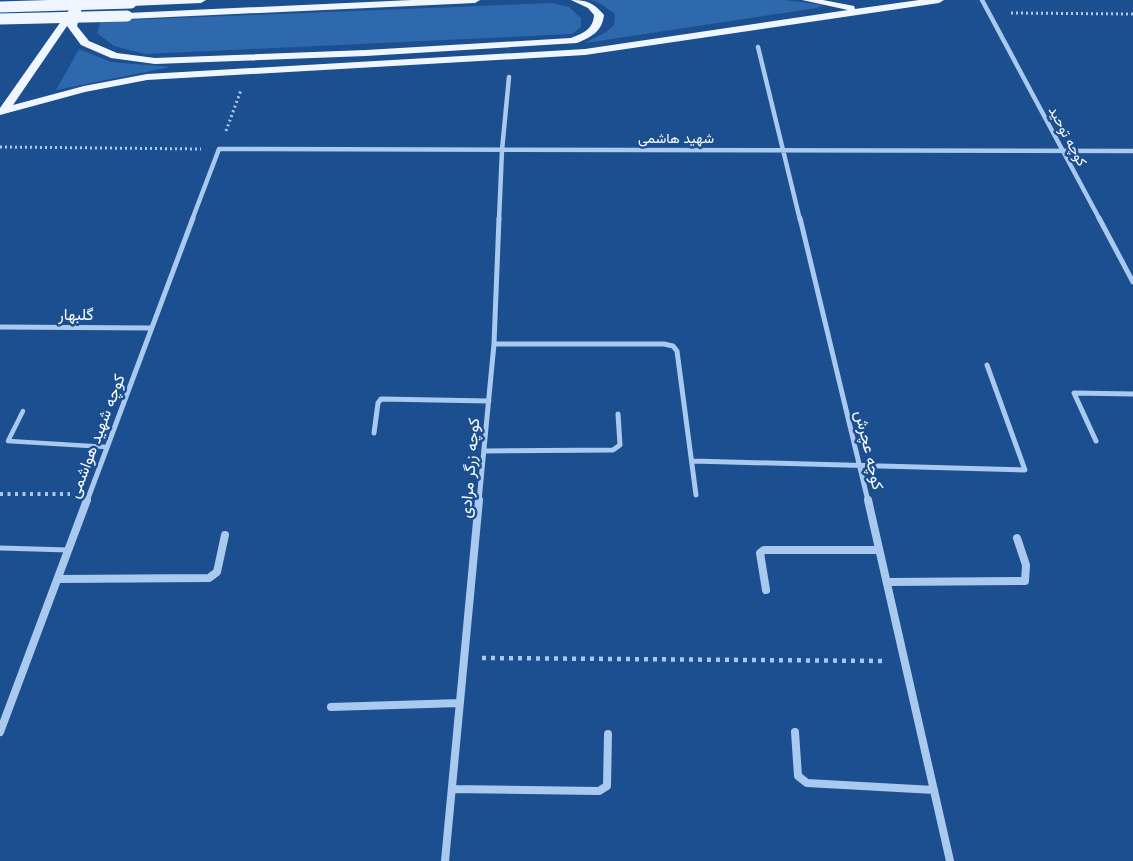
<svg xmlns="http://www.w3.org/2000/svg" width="1133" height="861" viewBox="0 0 1133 861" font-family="'PT Sans',Vazirmatn,sans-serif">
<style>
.green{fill:#2e69ad}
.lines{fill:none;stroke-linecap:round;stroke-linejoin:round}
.path-far2{stroke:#a9c9ee;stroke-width:3;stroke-dasharray:2 3;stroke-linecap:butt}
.path-far1{stroke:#a9c9ee;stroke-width:4;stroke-dasharray:3 4.5;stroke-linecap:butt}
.path{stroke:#a9c9ee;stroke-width:4.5;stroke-dasharray:4 5;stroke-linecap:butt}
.service-far1{stroke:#a9c9ee;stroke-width:4.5}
.service{stroke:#a9c9ee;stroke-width:5}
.minor-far2{stroke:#a9c9ee;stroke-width:4.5}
.minor-far1{stroke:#a9c9ee;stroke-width:5}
.minor{stroke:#a9c9ee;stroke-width:8}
.primary{fill:#f0f6ff;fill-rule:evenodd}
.primary-bridge{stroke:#f0f6ff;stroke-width:11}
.labels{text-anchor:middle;stroke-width:5;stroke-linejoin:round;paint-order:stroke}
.far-street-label{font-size:14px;fill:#fff;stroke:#1b4f8f}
.street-label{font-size:16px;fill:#fff;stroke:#1b4f8f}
</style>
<rect width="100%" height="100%" fill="#1b4f8f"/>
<!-- green -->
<path class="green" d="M591 0H785L823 5 817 8 585 43 606 32 614 25 615 14 601 4Z
M552 3 569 7 581 18V27L572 34 145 54 114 46 97 33 101 21Z
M79 49 111 62 171 67 56 90Z"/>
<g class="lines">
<!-- path-far2 -->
<path class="path-far2" d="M1011 13 1133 14
M226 131 241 90
M0 147 201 149"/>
<!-- path-far1 -->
<path class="path-far1" d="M0 494H70"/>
<!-- path -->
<path class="path" d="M482 658 886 661"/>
<!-- service-far1 -->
<path class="service-far1" d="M23 411 8 441 107 447"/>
<!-- service -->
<path class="service" d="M0 548 68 550"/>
<!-- minor-far2 -->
<path class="minor-far2" d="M982 0 1100 220
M758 47 800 220
M192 220 219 149 1133 151
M499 220 502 150 509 77"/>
<!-- minor-far1 -->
<path class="minor-far1" d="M800 218 868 501
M1099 218 1133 282
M0 327 151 328
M494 344H664L673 346 677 351 696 495
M374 433 378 403 381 399 489 401
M1096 441 1074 393 1133 394
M484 451 613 450 620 445 618 414
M693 461 1025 470 987 365
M87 501 193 218
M479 501 494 344 499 218"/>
<!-- minor -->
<path class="minor" d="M868 500 950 861
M58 579 209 578 217 572 225 535
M888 582 1025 581 1026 565 1017 538
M766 590 760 553 764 550H879
M331 707 460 703
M0 732 87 500
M795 732 798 776 807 783 934 790
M453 789 599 791 607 786 608 734
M445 861 479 500"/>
<!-- primary -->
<path class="primary" d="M133 0H206L201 3 131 6 126 3Z
M412 0H480L475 3 127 19 122 16 127 13Z
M571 0C587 0 594 3 604 15 602 32 591 37 577 43L366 56 155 64 111 58 81 45 67 26 13 105 84 86 147 74 585 49 848 10 802 0H823L854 6 855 9 919 0H944L939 3 585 55 147 80 85 92 0 115V108L69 10 78 1 83 4 77 26 89 41 117 53 155 58 366 50 571 38C583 33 593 30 594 15L588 8Z"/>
<!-- primary-bridge -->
<path class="primary-bridge" d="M0 7 131 3
M0 19 127 16"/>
</g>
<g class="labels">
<!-- far-street labels -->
<g class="far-street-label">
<text transform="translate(1068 136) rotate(62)" y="5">کوچه توحید</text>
<text x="676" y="143">شهید هاشمی</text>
</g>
<!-- street labels -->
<g class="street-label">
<text x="76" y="320">گلبهار</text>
<text transform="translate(96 436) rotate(-69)" y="6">کوچه شهید هواشمی</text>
<text transform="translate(870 450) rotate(77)" y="6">کوچه عچرش</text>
<text transform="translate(469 468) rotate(-85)" y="6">کوچه زرگر مرادی</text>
</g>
</g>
</svg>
